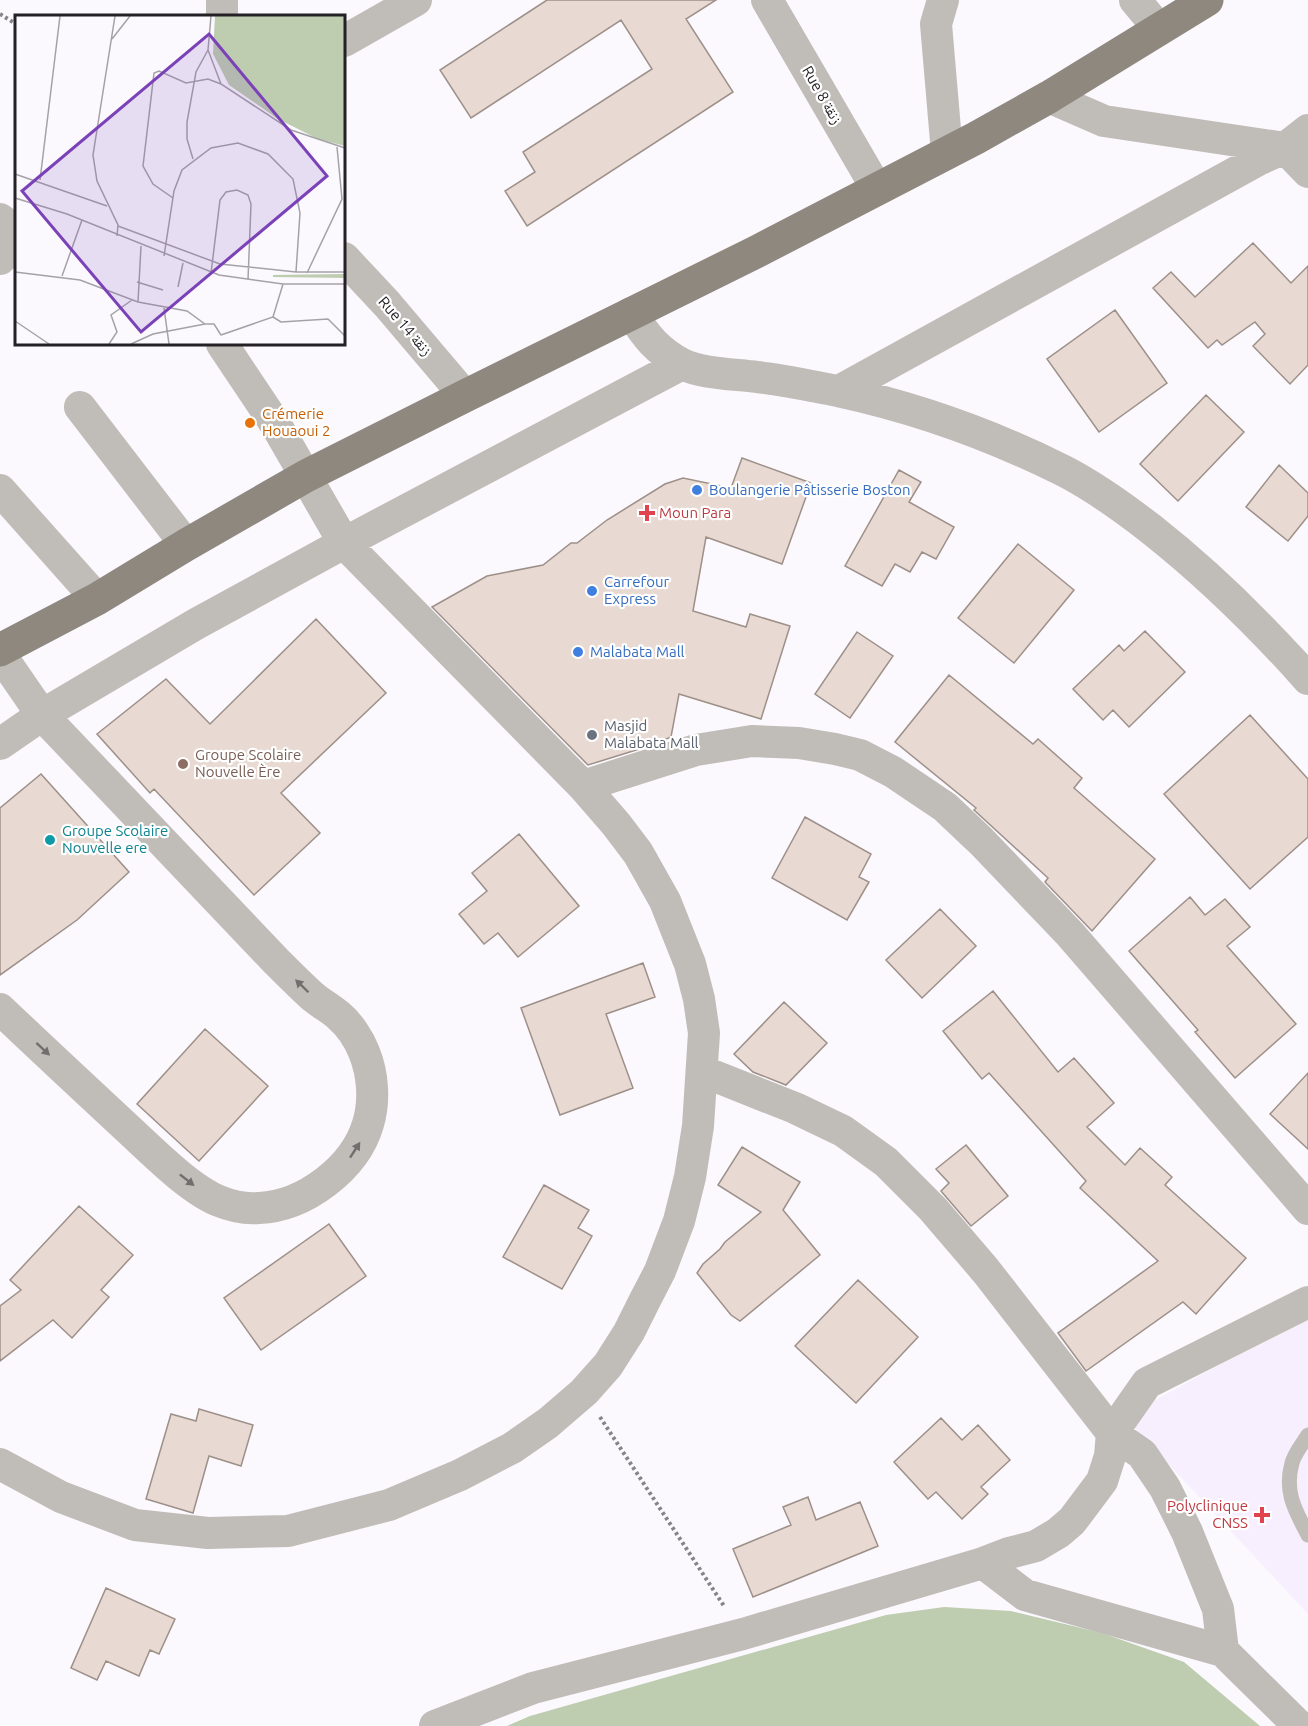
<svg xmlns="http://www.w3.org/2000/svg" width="1308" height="1726" viewBox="0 0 1308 1726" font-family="Ubuntu,'Noto Naskh Arabic',sans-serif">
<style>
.built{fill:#f7eefe}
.green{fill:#becdb0}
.building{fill:#e8dad2;stroke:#9d9088;stroke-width:1.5}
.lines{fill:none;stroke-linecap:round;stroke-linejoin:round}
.path{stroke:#878489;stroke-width:4;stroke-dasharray:3 3;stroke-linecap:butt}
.lane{stroke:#c0bcb7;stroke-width:15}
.street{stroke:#c0bcb7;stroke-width:32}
.primary{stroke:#8f887f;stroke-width:33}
.oneway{fill:#726e6e}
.food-dot{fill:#e8710a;stroke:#fff;stroke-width:2}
.shop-dot{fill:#3f7fe0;stroke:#fff;stroke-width:2}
.health-dot{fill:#e0444e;stroke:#fff;stroke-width:2}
.worship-dot{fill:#6b7280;stroke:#fff;stroke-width:2}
.education-dot{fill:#8d6e63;stroke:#fff;stroke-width:2}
.culture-dot{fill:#0f9aa8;stroke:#fff;stroke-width:2}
.labels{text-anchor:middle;stroke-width:4.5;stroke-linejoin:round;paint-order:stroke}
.street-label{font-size:15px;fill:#232125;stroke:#fff}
.food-label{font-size:15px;fill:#c56008;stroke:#fff;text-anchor:start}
.shop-label{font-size:15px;fill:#366cbe;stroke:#fff;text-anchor:start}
.health-label{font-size:15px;fill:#be3a42;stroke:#fff;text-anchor:start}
.worship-label{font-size:15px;fill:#5b616d;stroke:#fff;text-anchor:start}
.education-label{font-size:15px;fill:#785e54;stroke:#fff;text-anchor:start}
.culture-label{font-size:15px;fill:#0d838f;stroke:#fff;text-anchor:start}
.inset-road{fill:none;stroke:#a5a2a7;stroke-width:1.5}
.view{fill:#7b42b8;fill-opacity:0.15;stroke:#7b42b8;stroke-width:3}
.inset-edge{fill:none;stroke:#232125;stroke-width:3}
</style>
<rect width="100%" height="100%" fill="#fbf8fe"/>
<!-- built -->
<path class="built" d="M1308 1316V1614L1125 1417Z"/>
<!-- green -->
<path class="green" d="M944 1607 1011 1611 1102 1633 1184 1662 1260 1726H507L530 1716 886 1615Z"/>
<!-- building -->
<path class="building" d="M547 0H716L686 19 733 92 527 226 505 191 535 172 523 152 652 69 621 20 471 118 440 70Z
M1253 243 1291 283 1308 266V365L1290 384 1253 346 1265 334 1255 322 1222 345 1217 340 1208 348 1153 288 1171 272 1195 297Z
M1115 310 1167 383 1099 432 1047 359Z
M1206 395 1244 432 1178 501 1140 464Z
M742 458 811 483 782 564 706 537 693 611 746 627 750 614 790 626 761 719 679 694 671 737 649 746 588 765 432 607 487 576 543 565 571 543H577L607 520 665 484 683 478 731 488Z
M1279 465 1308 493V516L1288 541 1246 507Z
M899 470 921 482 909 502 954 527 936 559 922 552 910 572 895 564 882 586 845 566Z
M1018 544 1074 590 1014 663 958 618Z
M316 619 386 693 281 793 320 833 254 895 154 789 150 793 97 734 166 679 210 724Z
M1145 631 1185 672 1129 727 1113 710 1103 720 1073 689 1119 645 1124 651Z
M857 632 893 656 850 718 815 694Z
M949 675 1033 744 1038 739 1082 778 1074 788 1155 859 1092 931 1045 882 1048 878 974 810 976 808 895 742Z
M1250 715 1308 779V837L1250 889 1164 794Z
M41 774 129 872 77 920 0 975V808Z
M805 817 871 854 859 877 869 882 847 920 772 878Z
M519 834 579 906 518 957 498 933 484 944 459 914 487 891 472 873Z
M1190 897 1205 915 1225 899 1250 927 1227 946 1296 1024 1235 1078 1195 1032 1198 1030 1129 951Z
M940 909 976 946 922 998 886 960Z
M643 963 655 997 606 1014 633 1088 560 1115 521 1008Z
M993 991 1058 1072 1074 1058 1114 1103 1087 1127 1125 1165 1140 1148 1172 1177 1165 1185 1246 1258 1196 1314 1183 1302 1086 1371 1058 1333 1158 1261 1080 1188 1086 1181 989 1073 982 1079 943 1031Z
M784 1002 827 1043 786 1085 753 1072 734 1054Z
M205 1029 268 1086 199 1161 137 1104Z
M1308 1073V1149L1270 1114Z
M966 1145 1008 1196 971 1226 941 1191 949 1183 936 1169Z
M742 1147 800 1182 783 1210 820 1255 740 1321 731 1315 697 1273 703 1264 720 1249 725 1242 761 1212 718 1185Z
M544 1185 589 1210 578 1228 592 1236 562 1289 503 1257Z
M79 1206 133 1255 101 1290 109 1297 72 1338 53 1320 0 1361V1306L21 1290 10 1280Z
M329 1224 366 1276 261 1350 224 1298Z
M858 1280 918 1337 856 1403 795 1346Z
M199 1409 253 1425 241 1466 209 1456 193 1513 146 1499 171 1414 196 1421Z
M941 1418 962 1440 978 1425 1010 1460 981 1487 988 1494 962 1519 936 1492 928 1499 894 1462Z
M808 1497 816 1520 860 1502 878 1546 753 1597 733 1549 791 1525 783 1507Z
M106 1588 175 1619 159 1654 150 1650 139 1676 106 1661 97 1680 71 1668Z"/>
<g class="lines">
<!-- path -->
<path class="path" d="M0 14 16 24
M600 1417 724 1606"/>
<!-- lane -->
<path class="lane" d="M1308 1435C1303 1443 1294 1454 1292 1463 1284 1492 1295 1510 1308 1535"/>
<!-- street -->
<path class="street" d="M767 0 877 189
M943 0 936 24 947 153
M1135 0 1159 29
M222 16V0
M344 41 416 0
M1049 97 1104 121 1285 148 1308 172
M0 219 16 231
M344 258 387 304 465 396
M0 259 16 244
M631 313C646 336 657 351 682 364 702 374 735 374 757 377 784 380 811 386 838 391 917 408 992 435 1064 471 1095 487 1124 508 1151 529 1208 574 1260 625 1308 679
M839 391 1260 159 1285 148 1308 130
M80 407 186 545
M0 490 97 599
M0 654 42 715 276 961C288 973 300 985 312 996 320 1003 330 1008 338 1015 349 1024 359 1039 364 1052 373 1074 375 1101 368 1124 355 1168 305 1206 259 1208 246 1209 231 1206 219 1201 189 1189 151 1150 126 1127 84 1088 42 1049 0 1009
M0 744 42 715 196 624 344 543 682 364
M583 786 696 750 752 741 799 743 835 749 860 755 893 772 945 807 981 841 1070 934 1308 1209
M702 1071 795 1108 843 1131 886 1162 933 1209 986 1271 1112 1433 1142 1454 1165 1488 1187 1532 1218 1609 1223 1651
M0 1464 61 1497 135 1525 208 1533 288 1531 389 1505 460 1475 512 1448 548 1423 584 1392 608 1365 629 1332 645 1300 660 1271 679 1221 690 1177 698 1126 704 1033 699 999 690 964 665 901 638 853 616 824 583 786 344 543 276 425 222 344
M983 1563 1009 1553 1036 1546 1058 1533 1072 1521 1102 1481 1110 1456 1112 1433 1147 1383 1308 1302
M435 1726 533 1688 743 1634 983 1563 1025 1595 1223 1651 1299 1726"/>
<!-- primary -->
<path class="primary" d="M0 650 97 599 186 545 306 476 465 396 756 252 976 138 1049 97 1207 0"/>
</g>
<!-- one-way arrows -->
<defs><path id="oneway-solid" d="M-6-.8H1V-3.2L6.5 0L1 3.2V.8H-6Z" transform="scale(1.5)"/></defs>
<g class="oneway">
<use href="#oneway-solid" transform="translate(302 986) rotate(-136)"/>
<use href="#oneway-solid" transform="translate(43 1049) rotate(43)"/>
<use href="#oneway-solid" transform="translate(355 1150) rotate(-57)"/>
<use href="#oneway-solid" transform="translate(187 1180) rotate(38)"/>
</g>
<!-- markers -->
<circle class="food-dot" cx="250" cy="423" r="6"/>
<g class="shop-dot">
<circle cx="697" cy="490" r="6"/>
<circle cx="592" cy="591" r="6"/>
<circle cx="578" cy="652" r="6"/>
</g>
<g class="health-dot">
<path d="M644 504h6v6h6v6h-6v6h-6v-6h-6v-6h6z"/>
<path d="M1259 1506h6v6h6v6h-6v6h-6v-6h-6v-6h6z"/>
</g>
<circle class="worship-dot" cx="592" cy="735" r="6"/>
<circle class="education-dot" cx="183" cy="764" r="6"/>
<circle class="culture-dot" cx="50" cy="840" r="6"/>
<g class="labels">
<!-- street labels -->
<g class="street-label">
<text transform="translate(822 95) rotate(60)" y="5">Rue 8 زنقة</text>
<text transform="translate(405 326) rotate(49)" y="5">Rue 14 زنقة</text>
</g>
<!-- food labels -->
<g class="food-label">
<text x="262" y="419">Crémerie<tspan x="262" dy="17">Houaoui 2</tspan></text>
</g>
<!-- shop labels -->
<g class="shop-label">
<text x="709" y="495">Boulangerie Pâtisserie Boston</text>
<text x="604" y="587">Carrefour<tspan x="604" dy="17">Express</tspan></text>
<text x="590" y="657">Malabata Mall</text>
</g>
<!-- health labels -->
<g class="health-label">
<text x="659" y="518">Moun Para</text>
<text x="1248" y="1511" text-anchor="end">Polyclinique<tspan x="1248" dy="17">CNSS</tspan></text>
</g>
<!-- worship labels -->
<g class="worship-label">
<text x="604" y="731">Masjid<tspan x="604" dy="17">Malabata Mall</tspan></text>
</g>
<!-- education labels -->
<g class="education-label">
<text x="195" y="760">Groupe Scolaire<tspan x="195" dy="17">Nouvelle Ère</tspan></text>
</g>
<!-- culture labels -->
<g class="culture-label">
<text x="62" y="836">Groupe Scolaire<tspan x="62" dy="17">Nouvelle ere</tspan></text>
</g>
</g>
<!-- overview -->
<g transform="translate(15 15)">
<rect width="330" height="330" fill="#fbf8fe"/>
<path d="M200 1H330V131L303 124 263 104 214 70 198 39ZM330 259V263L258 262V260Z" fill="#becdb0"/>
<path class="inset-road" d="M100 1 78 140 82 166 103 210 102 221M196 1 193 35 206 69 276 115 330 133M97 24 115 1M178 144 172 124V107L181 57 193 35M0 159 92 191M25 165 45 1M0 183 52 199 204 260 268 269H330M158 183 138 169 128 151 139 58 144 56 171 68 193 64 206 69M103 211 205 249 281 257M149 241 159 176 167 155 196 133 223 128 253 139 278 164 285 198 281 257H330M0 257 65 265 123 287 172 296 190 309H199L206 320M196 258 205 185 211 177 222 175 233 180 236 189 233 265M292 258 327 184 322 132M47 261 67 205M122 267 148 275M163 272 168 248M123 287 126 231M149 293 154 329M258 302 266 307 313 304 330 321M0 306 34 329M206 320 258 302 268 269M94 329 102 317 96 300 117 285M116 329 138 319 190 309"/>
<path class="view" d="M194 19 312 161 126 317 7 176Z"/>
<rect width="330" height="330" class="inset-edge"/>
</g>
</svg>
